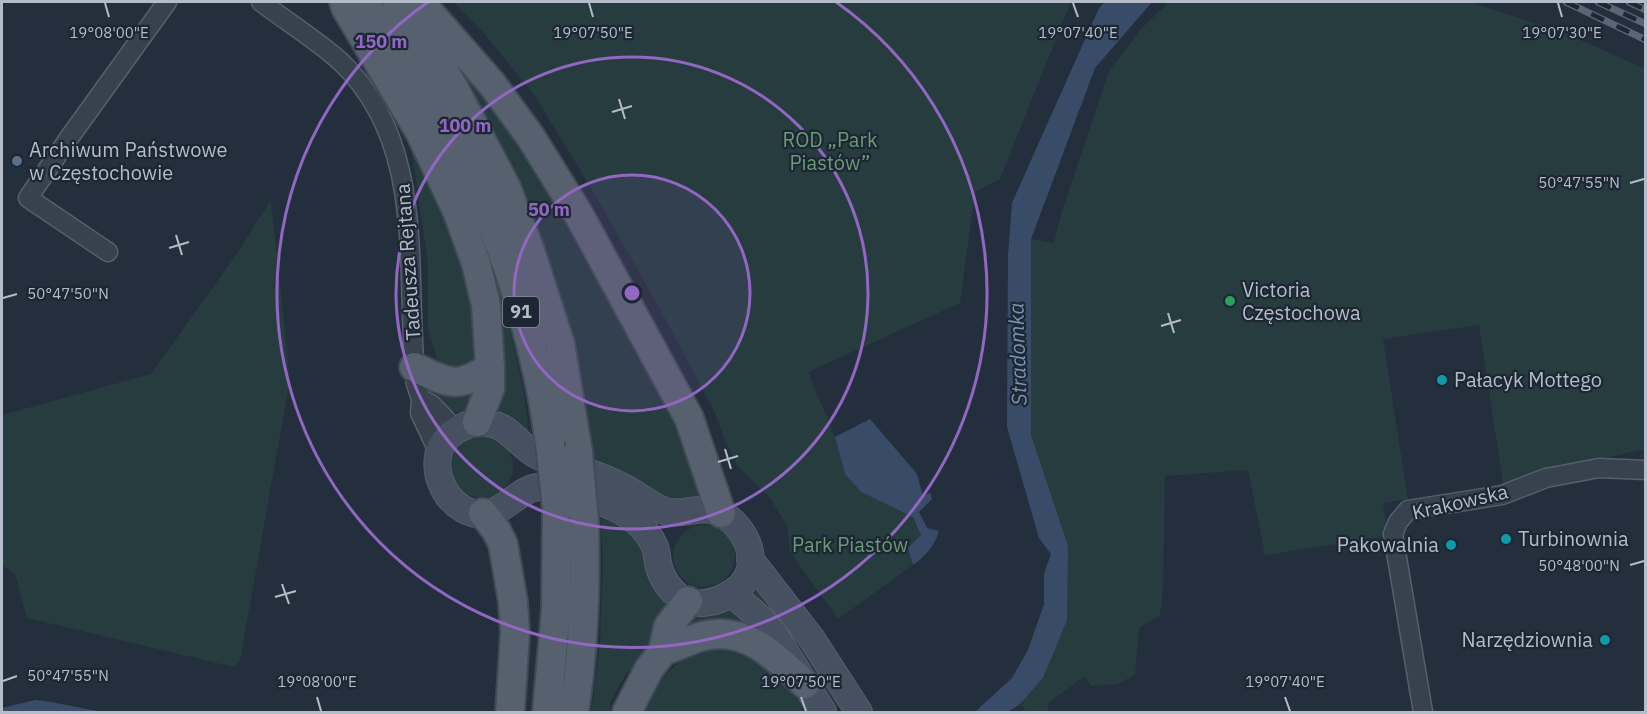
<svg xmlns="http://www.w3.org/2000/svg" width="1647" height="714" viewBox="0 0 1647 714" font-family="'IBM Plex Sans',sans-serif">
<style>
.green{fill:#263c3f}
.water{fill:#394c67}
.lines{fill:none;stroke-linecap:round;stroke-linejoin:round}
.minor-casing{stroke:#565f6c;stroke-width:21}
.secondary-casing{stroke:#565f6c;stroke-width:28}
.primary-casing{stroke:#414a57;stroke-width:32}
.minor{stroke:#38414e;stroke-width:18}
.secondary{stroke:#465061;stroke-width:26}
.primary{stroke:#56606e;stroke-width:28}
.rail-casing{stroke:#5a6575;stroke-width:7}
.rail{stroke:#1d2633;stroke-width:4.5;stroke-dasharray:14;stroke-linecap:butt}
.primary-bridge-casing{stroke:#414a57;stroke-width:32;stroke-linecap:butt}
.primary-bridge{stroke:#56606e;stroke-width:28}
.ticks{fill:none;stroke:#b4bcc9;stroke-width:2}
.ring{fill:none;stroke:#9266c3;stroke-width:3}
.service-dot{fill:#5c6f8a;stroke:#1d2633;stroke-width:2}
.leisure-dot{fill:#2e9e5b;stroke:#1d2633;stroke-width:2}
.culture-dot{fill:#0f9aa8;stroke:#1d2633;stroke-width:2}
.labels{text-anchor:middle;stroke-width:4.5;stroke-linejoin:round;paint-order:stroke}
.shield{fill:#1d2633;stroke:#878f9c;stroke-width:1.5}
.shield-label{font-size:18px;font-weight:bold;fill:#b4bcc9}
.park-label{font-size:20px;fill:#6b9a76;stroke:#1d2633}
.poi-label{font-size:20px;fill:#b4bcc9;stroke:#1d2633;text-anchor:start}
.street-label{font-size:20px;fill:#b4bcc9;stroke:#1d2633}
.water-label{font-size:21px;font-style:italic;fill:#7c92b1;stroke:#1d2633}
.ticks-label{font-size:15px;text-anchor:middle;fill:#b4bcc9;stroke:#1d2633;stroke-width:4.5;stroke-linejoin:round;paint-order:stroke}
.centre{fill:#9266c3;stroke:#1d2633;stroke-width:3}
.ring-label{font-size:18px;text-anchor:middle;font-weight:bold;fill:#9266c3;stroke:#1d2633;stroke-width:4.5;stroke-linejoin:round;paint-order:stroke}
</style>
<rect width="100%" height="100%" fill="#242f3e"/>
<!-- green -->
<path class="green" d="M453 2H1071L1000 179 975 192 960 303 808 372 835 437 845 474 861 492 913 517 921 535 909 548 913 565 838 619 790 552 787 525 770 498 738 466 726 443 715 413 660 309 593 191 534 95 482 31Z
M1169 2H1470L1568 34 1645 69V449L1553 469 1503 483 1479 325 1383 339 1408 499 1383 503 1388 536 1265 555 1248 470 1165 476 1163 588 1160 615 1139 628 1135 675 1117 684 1091 686 1085 676 1047 704 1049 712H1021L1025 709 1020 704 1043 678 1068 546 1031 435V239L1054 243 1062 211 1109 71 1141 29Z
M454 65H463L509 124 557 200 673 414 705 502 675 506 594 465 592 440 581 378 567 319Z
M410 139 435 179 479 308 475 366 450 372 437 359 428 328V264Z
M271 200 290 379 240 661 234 667 27 618 15 574 2 565V415L151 374 236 255Z
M491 278 509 325 524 392 529 436 521 426 499 414 500 382Z
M429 382H484L469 411C447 418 435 400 429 382Z
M451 467a31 31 0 1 1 62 0a31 31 0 1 1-62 0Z
M600 510 634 531 673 601 637 667 627 672 610 703V712H591L600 645 603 562Z
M673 556a31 31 0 1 1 62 0a31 31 0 1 1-62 0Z
M752 585 784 617 844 705 832 711 743 590Z
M728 607 765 631H675L686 617Z
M734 646 785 677 810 712H643C655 684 679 653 711 647 718 645 727 646 734 646Z"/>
<!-- water -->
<path class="water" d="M1105 2H1152L1095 68 1031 239V435L1068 546 1067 620 1043 678 1020 704 1008 712H975L1012 678 1028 650 1044 604V574L1051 554 1039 538 1007 427 1008 256 1012 203 1099 8Z
M870 419 917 474 923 496 930 493 932 499 919 512 927 528 939 531C934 546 926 556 913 565L908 548 921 535 913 517 861 492 845 474 835 437Z
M35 700C60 702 83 710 107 712H2V708Z"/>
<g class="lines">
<defs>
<path id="minor" d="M261 2C286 21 318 41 341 62 429 146 404 275 416 384L421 399 420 413 438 451
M108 252 28 198 69 138 167 2
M421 399 432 405 456 430
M1423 712 1393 534 1398 522 1408 510 1502 495 1546 478 1599 468 1646 470"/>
<path id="secondary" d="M477 422C512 423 512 442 538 456 565 465 593 472 619 485 634 492 647 503 662 510 678 517 695 507 711 510 735 515 755 544 750 569 745 592 710 609 687 601 672 595 661 578 658 563 657 557 657 550 654 545 647 529 634 518 619 510 600 500 564 488 541 487 515 486 498 529 463 509 450 501 444 492 439 477 436 466 437 452 443 443 451 431 464 425 477 422Z
M750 559 812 639 859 712
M731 593 760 618 774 634 823 712"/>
<path id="primary" d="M344 2 346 8 420 132 458 213 476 263 486 305 490 367V388L477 422
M363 2C448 108 508 238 537 371 543 395 546 419 550 443
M397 2 422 35 450 81 506 187 529 248 560 344 578 452
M420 2 492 84 530 136 579 215 689 418 721 513
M414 367C449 383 456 390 490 367
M483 513 496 530 503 544 513 602 515 633 510 712
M663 651C677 646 690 640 703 636 746 625 776 658 805 684
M547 712 556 610 557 510
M574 712C584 648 586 585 584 520
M627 712 649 669 663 651 668 627 688 601"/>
</defs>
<!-- minor casing -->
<use href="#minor" class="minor-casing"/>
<!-- secondary casing -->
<use href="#secondary" class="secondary-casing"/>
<!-- primary casing -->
<use href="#primary" class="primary-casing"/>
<!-- minor -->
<use href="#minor" class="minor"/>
<!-- secondary -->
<use href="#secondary" class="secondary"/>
<!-- primary -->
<use href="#primary" class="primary"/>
<defs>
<path id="rail" d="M1566 2 1646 40
M1598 2 1646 24
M1629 2 1646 10"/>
</defs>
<!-- rail casing -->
<use href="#rail" class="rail-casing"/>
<!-- rail -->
<use href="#rail" class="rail"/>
<defs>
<path id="primary-bridge" d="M550 443 557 510
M578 452 584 520"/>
</defs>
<!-- primary-bridge casing -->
<use href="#primary-bridge" class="primary-bridge-casing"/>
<!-- primary-bridge -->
<use href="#primary-bridge" class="primary-bridge"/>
</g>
<!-- ticks -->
<path class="ticks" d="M105 3 109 17M589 3 593 17M1073 3 1078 17M1558 3 1562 17M619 99 625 119M612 112 632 106M1630 183 1644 179M176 235 182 255M169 248 189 242M3 298 17 294M1168 313 1174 333M1161 326 1181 320M725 449 731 469M718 462 738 456M1630 565 1644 561M282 584 289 604M275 597 296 591M3 681 17 676M317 697 321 711M801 697 806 711M1285 697 1290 711"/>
<!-- distance rings -->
<circle cx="632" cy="293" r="118" fill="#9266c3" fill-opacity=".12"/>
<g class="ring">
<circle cx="632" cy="293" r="118"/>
<circle cx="632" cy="293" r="236"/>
<path d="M836 2A355 355 0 1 1 428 2"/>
</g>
<!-- markers -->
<circle class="service-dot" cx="17" cy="161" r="6"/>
<circle class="leisure-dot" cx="1230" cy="301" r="6"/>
<g class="culture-dot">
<circle cx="1442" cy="380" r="6"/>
<circle cx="1506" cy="539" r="6"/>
<circle cx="1451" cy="545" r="6"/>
<circle cx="1605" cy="640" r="6"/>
</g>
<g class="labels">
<!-- shield labels -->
<rect class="shield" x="503" y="297" width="36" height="30" rx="4.5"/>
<g class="shield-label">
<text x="521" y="318">91</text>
</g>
<!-- park labels -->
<g class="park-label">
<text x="830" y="147">ROD „Park<tspan x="830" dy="23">Piastów”</tspan></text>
<text x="850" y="552">Park Piastów</text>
</g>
<!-- poi labels -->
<g class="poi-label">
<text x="29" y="157">Archiwum Państwowe<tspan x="29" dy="23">w Częstochowie</tspan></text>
<text x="1242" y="297">Victoria<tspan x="1242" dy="23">Częstochowa</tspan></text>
<text x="1454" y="387">Pałacyk Mottego</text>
<text x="1518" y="546">Turbinownia</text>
<text x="1439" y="552" text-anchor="end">Pakowalnia</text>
<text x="1593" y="647" text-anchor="end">Narzędziownia</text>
</g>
<!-- street labels -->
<g class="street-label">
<text transform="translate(408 262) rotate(-94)" y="7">Tadeusza Rejtana</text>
<text transform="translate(1460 502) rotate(-13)" y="7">Krakowska</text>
</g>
<!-- water labels -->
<g class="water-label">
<text transform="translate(1018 354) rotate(-92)" y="7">Stradomka</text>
</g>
</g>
<g class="ticks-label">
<text x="109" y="38">19°08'00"E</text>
<text x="593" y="38">19°07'50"E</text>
<text x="1078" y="38">19°07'40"E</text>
<text x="1562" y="38">19°07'30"E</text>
<text x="1579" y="188">50°47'55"N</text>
<text x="68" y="299">50°47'50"N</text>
<text x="1579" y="571">50°48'00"N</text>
<text x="68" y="681">50°47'55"N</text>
<text x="317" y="687">19°08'00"E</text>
<text x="801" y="687">19°07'50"E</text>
<text x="1285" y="687">19°07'40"E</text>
</g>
<circle cx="632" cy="293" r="9" class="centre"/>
<g class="ring-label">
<text x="381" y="48">150 m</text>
<text x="465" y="132">100 m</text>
<text x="549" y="216">50 m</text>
</g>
<!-- border -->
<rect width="1647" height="714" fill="none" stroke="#b4bcc9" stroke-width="6"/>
</svg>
